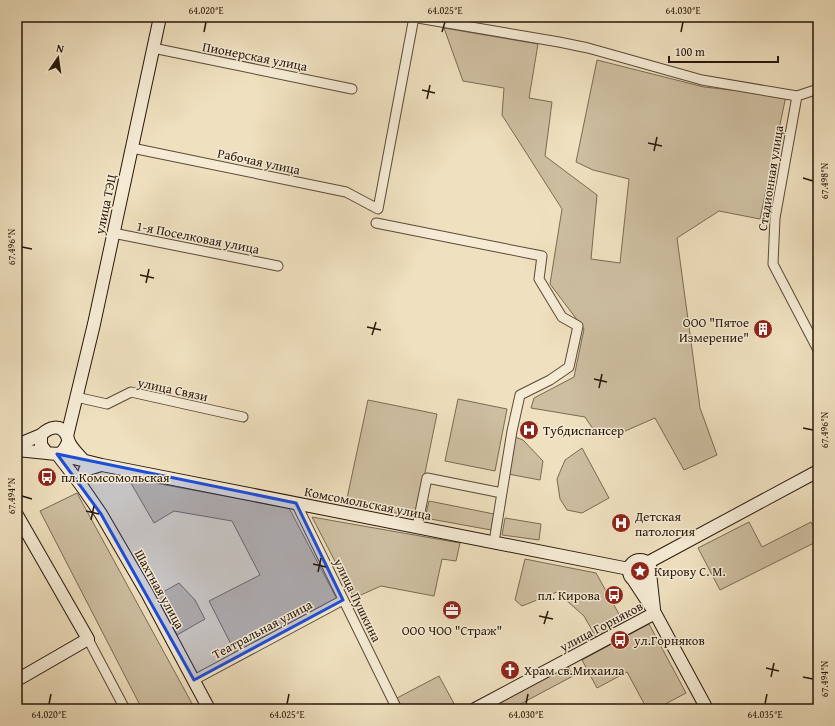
<svg xmlns="http://www.w3.org/2000/svg" width="835" height="726" viewBox="0 0 835 726" font-family="'Gentium Book Plus',serif">
<style>
.green{fill:#cdbea0;stroke:#7a6a54}
.lines{fill:none;stroke-linecap:round;stroke-linejoin:round}
.street-casing{stroke:#5a4936;stroke-width:11}
.secondary-casing{stroke:#281709;stroke-width:14}
.street{stroke:#f5ebd5;stroke-width:9}
.secondary{stroke:#f5ebd5;stroke-width:12}
.marked{fill:#1d4ed8;fill-opacity:0.2;stroke:#1d4ed8;stroke-width:3;stroke-linejoin:round}
.ticks{fill:none;stroke:#281709;stroke-width:1.5}
.labels{text-anchor:middle;stroke-width:3;stroke-linejoin:round;paint-order:stroke}
.street-label{font-size:13px;fill:#281709;stroke:#f5ebd5}
.poi-label{font-size:13px;fill:#281709;stroke:#f5ebd5;text-anchor:start}
.neatline{fill:none;stroke:#281709;stroke-width:1.5}
.ticks-label{font-size:10px;text-anchor:middle;fill:#281709}
</style>
<rect width="100%" height="100%" fill="#efe0bf"/>
<filter id="stains"><feTurbulence type="fractalNoise" baseFrequency=".005" numOctaves="4"/><feColorMatrix values="0 0 0 0 .2 0 0 0 0 .09 0 0 0 0 .02 0 0 0 .5 -.17"/></filter>
<radialGradient id="worn" r=".72"><stop offset=".6" stop-color="#630" stop-opacity="0"/><stop offset="1" stop-color="#630" stop-opacity=".3"/></radialGradient>
<!-- green -->
<path class="green" d="M444 28 538 44 529 98 552 102 545 156 597 195 591 259 620 263 629 179 593 170 576 162 597 60 704 87 786 96 760 219 719 211 677 238 700 408 717 455 684 470 655 418 616 435 595 432 585 417 531 408 534 398 574 377 584 329 550 284 562 209 502 115 504 88 463 81Z
M458 399 507 409 495 471 445 461Z
M368 400 437 414 416 517 346 503Z
M515 437 523 440 543 461 540 480 508 474Z
M582 448 609 498 582 513 567 510 560 499 557 479 565 460Z
M128 478 289 508 338 601 236 654 209 601 260 575 232 521 174 511 154 523Z
M77 493 195 709H142L40 511Z
M429 501 494 514 491 530 425 518Z
M312 517 460 543 456 561 442 559 434 596 381 586 354 598Z
M505 518 541 524 539 540 502 535Z
M749 522 762 547 811 522 818 536V541L720 590 698 548Z
M525 559 596 573 624 623 597 639 584 616 557 592 522 606 515 600Z
M179 583 195 600 205 619 177 635 156 596Z
M649 624 686 693 656 709H647L627 672 597 688 582 660Z
M567 664 573 676 511 709H484Z
M439 676 457 709H403L397 698Z"/>
<g class="lines">
<defs>
<path id="street" d="M412 17 559 42 588 48 702 80 797 96 818 89
M153 48 352 89
M797 96 775 218 773 264 818 350
M132 148 346 192 378 209 414 17
M376 223 542 256 539 279 562 317 578 326 569 367 550 380 520 395 512 431 494 542
M113 233 278 266
M76 397 107 404 131 392 243 417
M296 503 397 709
M417 527 427 478 502 493
M88 639 125 709
M194 680 343 600"/>
<path id="secondary" d="M67 436 94 324 160 17
M68 442C63 454 60 455 47 453L41 445V435C49 427 61 423 67 436 68 438 68 440 69 442 72 449 80 456 85 462
M17 445 41 435
M17 450 47 453
M57 454 102 465 629 569
M57 454 81 485 101 514 147 593 209 709
M81 485 85 470 101 465
M17 515 88 639 17 680
M629 571a11 11 0 1 1 22 0a11 11 0 1 1-22 0Z
M647 563 818 471
M650 573 654 609
M634 581 655 613 707 709
M475 709 655 613"/>
</defs>
<!-- street casing -->
<use href="#street" class="street-casing"/>
<!-- secondary casing -->
<use href="#secondary" class="secondary-casing"/>
<!-- street -->
<use href="#street" class="street"/>
<!-- secondary -->
<use href="#secondary" class="secondary"/>
</g>
<!-- marked area -->
<path class="marked" d="M57 454 296 503 343 600 194 680 101 514Z"/>
<!-- ticks -->
<path class="ticks" d="M204 32 206 22M442 32 445 22M681 32 683 22M422 90 435 93M427 99 430 85M648 143 662 146M654 151 657 137M803 178 813 181M22 247 32 249M140 275 154 278M146 283 149 269M367 327 381 330M372 335 376 322M594 379 607 382M599 388 602 374M803 428 813 430M22 496 32 499M86 511 99 514M91 520 94 506M313 564 326 567M318 572 321 558M539 616 553 619M544 624 548 611M766 668 779 671M771 677 774 663M803 677 813 679M49 704 51 694M287 704 289 694M526 704 528 694M765 704 767 694"/>
<!-- icons -->
<defs>
<symbol id="building-disc" viewBox="-11 -11 22 22"><circle r="9.5" fill="#8f2418" stroke="#f5ebd5"/><path d="M-4-6H4V6H1V3H-1V6H-4ZM-2.5-4.3h1.7v1.8h-1.7ZM.8-4.3h1.7v1.8H.8ZM-2.5-1h1.7V.8h-1.7ZM.8-1h1.7V.8H.8Z" fill="#fff"/></symbol>
<symbol id="hospital-disc" viewBox="-11 -11 22 22"><circle r="9.5" fill="#8f2418" stroke="#f5ebd5"/><path d="M-5-5h3v3.5h4V-5h3V5h-3V1.5h-4V5h-3Z" fill="#fff"/></symbol>
<symbol id="bus-disc" viewBox="-11 -11 22 22"><circle r="9.5" fill="#8f2418" stroke="#f5ebd5"/><path d="M-5-6H5V4H4V6H2V4H-2V6H-4V4H-5ZM-3.5-4V0h7V-4ZM-3.5 1.2v1.5H-2V1.2ZM2 1.2v1.5H3.5V1.2Z" fill="#fff"/></symbol>
<symbol id="sight-disc" viewBox="-11 -11 22 22"><circle r="9.5" fill="#8f2418" stroke="#f5ebd5"/><path d="M0-6L1.8-2.2L6-1.7L2.9 1.2L3.7 5.4L0 3.3L-3.7 5.4L-2.9 1.2L-6-1.7L-1.8-2.2Z" fill="#fff"/></symbol>
<symbol id="office-disc" viewBox="-11 -11 22 22"><circle r="9.5" fill="#8f2418" stroke="#f5ebd5"/><path d="M-6-3h4V-5.5h4V-3h4V5H-6ZM-1-4.5V-3h2v-1.5ZM-6 0V1H6V0Z" fill="#fff"/></symbol>
<symbol id="church-disc" viewBox="-11 -11 22 22"><circle r="9.5" fill="#8f2418" stroke="#f5ebd5"/><path d="M-1.2-6h2.4v3.5h3.3v2.4h-3.3V6h-2.4V-.1h-3.3v-2.4h3.3Z" fill="#fff"/></symbol>
</defs>
<g fill-rule="evenodd">
<use href="#building-disc" x="752" y="318" width="22" height="22"/>
<use href="#hospital-disc" x="518" y="419" width="22" height="22"/>
<use href="#bus-disc" x="36" y="466" width="22" height="22"/>
<use href="#hospital-disc" x="610" y="512" width="22" height="22"/>
<use href="#sight-disc" x="629" y="560" width="22" height="22"/>
<use href="#bus-disc" x="603" y="584" width="22" height="22"/>
<use href="#office-disc" x="441" y="599" width="22" height="22"/>
<use href="#bus-disc" x="609" y="629" width="22" height="22"/>
<use href="#church-disc" x="499" y="659" width="22" height="22"/>
</g>
<g class="labels">
<!-- street labels -->
<g class="street-label">
<text transform="translate(255 56) rotate(11)" y="5">Пионерская улица</text>
<text transform="translate(259 161) rotate(12)" y="5">Рабочая улица</text>
<text transform="translate(770 178) rotate(-81)" y="5">Стадионная улица</text>
<text transform="translate(105 204) rotate(-78)" y="5">улица ТЭЦ</text>
<text transform="translate(198 237) rotate(11)" y="5">1-я Поселковая улица</text>
<text transform="translate(173 389) rotate(12)" y="5">улица Связи</text>
<text transform="translate(368 503) rotate(11)" y="5">Комсомольская улица</text>
<text transform="translate(160 589) rotate(61)" y="5">Шахтная улица</text>
<text transform="translate(358 600) rotate(64)" y="5">улица Пушкина</text>
<text transform="translate(601 626) rotate(-28)" y="5">улица Горняков</text>
<text transform="translate(262 629) rotate(-28)" y="5">Театральная улица</text>
</g>
<!-- poi labels -->
<g class="poi-label">
<text x="749" y="327" text-anchor="end">ООО "Пятое<tspan x="749" dy="15">Измерение"</tspan></text>
<text x="543" y="435">Тубдиспансер</text>
<text x="61" y="482">пл.Комсомольская</text>
<text x="635" y="521">Детская<tspan x="635" dy="15">патология</tspan></text>
<text x="654" y="576">Кирову С. М.</text>
<text x="600" y="600" text-anchor="end">пл. Кирова</text>
<text x="452" y="635" text-anchor="middle">ООО ЧОО "Страж"</text>
<text x="634" y="645">ул.Горняков</text>
<text x="524" y="675">Храм св.Михаила</text>
</g>
</g>
<!-- margin -->
<rect width="835" height="726" fill="none" stroke="#efe0bf" stroke-width="44"/>
<!-- north arrow -->
<g transform="translate(58 58) rotate(13)" stroke="#f5ebd5" stroke-width="3" paint-order="stroke">
<path d="M0-3L7 15L0 10L-7 15Z" fill="#281709"/>
<text y="-6" font-size="11" font-weight="bold" text-anchor="middle" fill="#281709">N</text>
</g>
<!-- scale -->
<path d="M669 56v6h109v-6" fill="none" stroke="#281709" stroke-width="2"/>
<text x="675" y="56" font-size="12" fill="#281709" stroke="#f5ebd5" stroke-width="3" paint-order="stroke">100 m</text>
<rect x="22" y="22" width="791" height="682" class="neatline"/>
<g class="ticks-label">
<text x="206" y="14">64.020°E</text>
<text x="445" y="14">64.025°E</text>
<text x="683" y="14">64.030°E</text>
<text transform="translate(824 181) rotate(-90)" y="4">67.498°N</text>
<text transform="translate(11 247) rotate(-90)" y="4">67.496°N</text>
<text transform="translate(824 430) rotate(-90)" y="4">67.496°N</text>
<text transform="translate(11 496) rotate(-90)" y="4">67.494°N</text>
<text transform="translate(824 679) rotate(-90)" y="4">67.494°N</text>
<text x="49" y="718">64.020°E</text>
<text x="287" y="718">64.025°E</text>
<text x="526" y="718">64.030°E</text>
<text x="765" y="718">64.035°E</text>
</g>
<rect width="100%" height="100%" filter="url(#stains)"/>
<rect width="100%" height="100%" fill="url(#worn)"/>
</svg>
